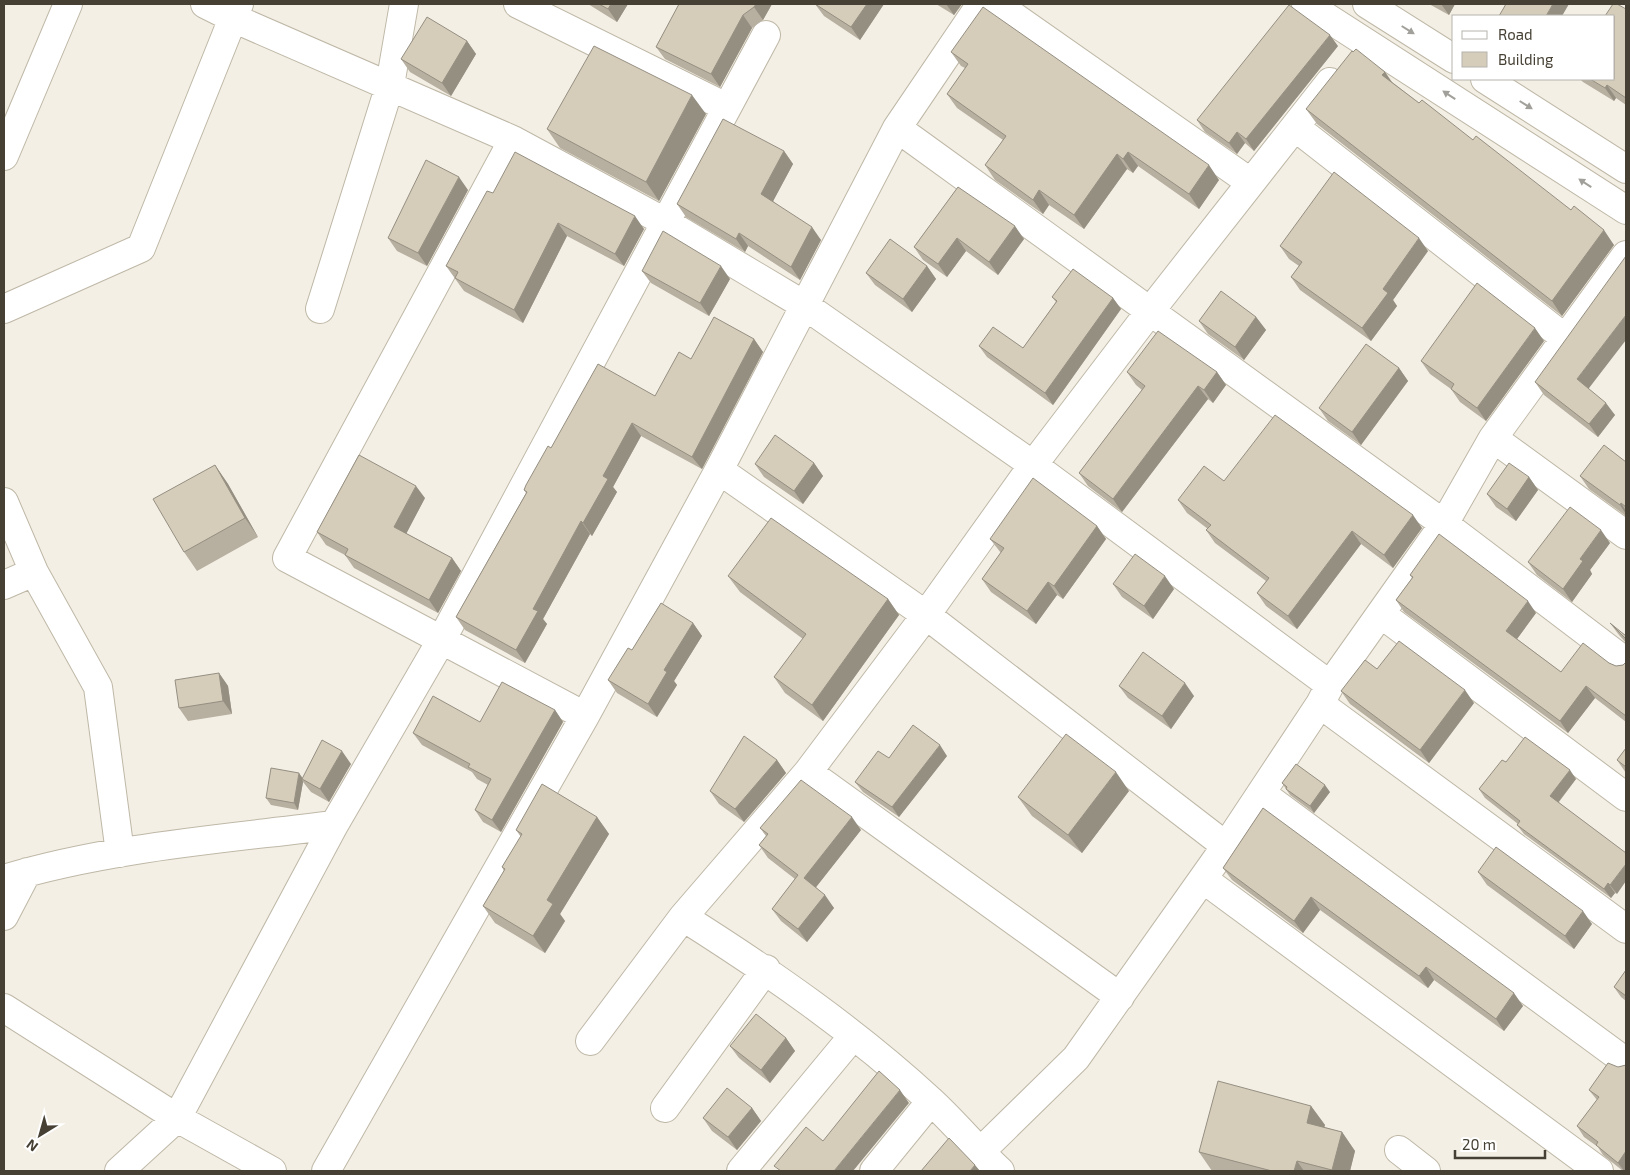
<svg xmlns="http://www.w3.org/2000/svg" width="1630" height="1175" viewBox="0 0 1630 1175" font-family="'Exo 2',sans-serif">
<style>
.lines{fill:none;stroke-linecap:round;stroke-linejoin:round}
.minor-casing{stroke:#bfb8a7;stroke-width:30}
.tertiary-casing{stroke:#bfb8a7;stroke-width:30}
.minor{stroke:#fff;stroke-width:28}
.tertiary{stroke:#fff;stroke-width:28}
.wall{fill:#b7afa0}
.shaded-wall{fill:#958f82}
.building{fill:#d5ccba;stroke:#958f82}
.oneway{fill:#a2a09a}
</style>
<rect width="100%" height="100%" fill="#f3efe5"/>
<g class="lines">
<defs>
<path id="minor" d="M239 4 233 18 513 140 665 222 804 305 1033 465 1330 685
M518 4 726 107
M996 4 1250 182
M1295 127 1565 338
M897 128 1444 524 1626 662
M513 140 287 558 585 716
M4 156 68 4
M4 309 141 248 233 18 205 4
M320 309 390 85 404 4
M1493 438 1626 535
M719 470 926 615 1226 846
M4 502 34 572 98 687 120 853
M4 585 34 572
M1381 614 1626 797
M1320 704 1626 929
M808 772 1120 997
M1261 793 1626 1062
M4 879C110 847 224 839 334 825
M1203 879 1599 1171
M4 916 27 872
M683 917 808 772 926 615 1033 465 1151 310 1330 82
M4 1008 177 1118 272 1171
M590 1041 683 917C770 972 855 1031 931 1101 955 1123 976 1149 1000 1171
M665 1108 766 969
M1399 1150 1426 1171
M980 1152 1076 1058 1226 846 1320 704 1330 685 1444 524 1493 438 1626 255
M119 1171 177 1118 334 825 442 639 766 35
M326 1171 585 716 719 470 897 128 981 4
M741 1171 853 1036
M874 1171 931 1101"/>
<path id="tertiary" d="M1306 4 1626 210
M1367 4 1454 59
M1485 79 1626 169"/>
</defs>
<!-- minor casing -->
<use href="#minor" class="minor-casing"/>
<!-- tertiary casing -->
<use href="#tertiary" class="tertiary-casing"/>
<!-- minor -->
<use href="#minor" class="minor"/>
<!-- tertiary -->
<use href="#tertiary" class="tertiary"/>
</g>
<!-- wall -->
<path class="wall" d="M588 4H628L617 22Z
M679 4H772L763 20 752 28 720 87 665 59 656 47Z
M815 4H884L860 40 824 16Z
M936 4H962L954 15Z
M1429 4H1455L1449 15Z
M1626 9V105L1616 98 1614 101 1583 82 1580 79H1614Z
M467 41 476 54 451 96 410 72 401 59Z
M1338 46 1254 151 1245 143 1237 154 1205 132 1197 120Z
M951 52 1219 180 1199 209 1138 166 1133 173 1127 169 1084 229 1049 205 1043 214 995 180 985 165 1003 140 957 108 947 94 965 68 961 66Z
M1385 72 1392 82 1419 103 1473 140 1614 245 1562 316 1317 124 1306 109Z
M706 114 659 201 560 148 547 129Z
M784 151 793 164 773 201 821 240 800 280 748 246 745 252 686 217 677 204Z
M958 187 1024 239 998 275 966 251 947 277 923 260 914 247Z
M468 190 427 266 397 251 388 238Z
M493 193 644 229 624 266 567 236 523 323 464 291 446 266Z
M1280 246 1428 251 1393 300 1397 306 1371 341 1300 290 1291 277 1299 266 1289 259Z
M927 266 936 279 912 312 875 285 866 273Z
M642 271 730 279 709 316 651 283Z
M1052 297 1113 298 1121 309 1053 405 987 357 979 346 1023 348 1056 302Z
M1256 317 1266 330 1244 360 1208 334 1199 321Z
M754 339 763 352 702 469 641 436 613 487 617 492 592 536 590 534 543 619 547 624 525 663 465 630 456 617 526 493 524 490 551 448 655 396 691 359Z
M1544 341 1486 421 1460 402 1451 389 1430 374 1421 361Z
M1399 368 1408 381 1361 445 1328 421 1319 408Z
M1127 372H1217L1226 385 1213 403 1208 399 1122 512 1088 486 1079 473 1142 390 1136 385Z
M1535 382 1589 389 1615 415 1598 437 1544 395Z
M1626 462V516L1589 489 1580 476Z
M814 463 823 476 803 504 764 477 755 464Z
M215 465 228 484 258 537 197 571 184 552Z
M1529 477 1538 490 1516 521 1496 507 1487 494Z
M1224 481 1422 528 1393 568 1361 544 1297 629 1266 606 1257 593 1266 581 1215 543 1206 530 1208 529 1187 513 1178 500Z
M425 498 406 533 452 558 461 571 438 613 354 568 345 555 326 545 317 532Z
M1097 526 1106 539 1063 599 1057 595 1036 624 991 592 982 579 1001 553 990 539Z
M1610 543 1590 570 1592 574 1572 602 1537 575 1528 562Z
M1410 575 1536 613 1517 639 1561 672 1609 663 1616 666 1623 665 1626 662V722L1595 698 1568 733 1404 612 1396 600 1412 578Z
M728 576 888 599 899 615 823 721 785 693 774 677 803 639 740 592Z
M1113 584 1174 589 1153 619 1122 597Z
M693 623 702 636 674 681 677 685 657 717 617 693 608 680 632 650Z
M1610 623 1626 636V643L1619 635Z
M219 673 228 686 232 714 188 721 179 708Z
M1119 686 1194 696 1171 729 1128 698Z
M1341 691 1474 703 1429 763 1350 704Z
M555 710 563 722 501 832 483 822 475 810 488 785 477 779 472 772 422 745 413 733Z
M1626 748V773L1617 760Z
M947 756 899 817 863 792 855 782 889 758Z
M777 760 786 773 744 822 719 804 710 791Z
M1506 762 1576 779 1559 802 1617 894 1615 893 1611 898 1524 834 1517 825 1518 824 1485 798 1479 789Z
M351 764 329 802 311 792 303 782 298 810 271 805 266 798 303 778Z
M1282 783 1330 792 1314 813 1290 795Z
M1129 791 1082 853 1032 816 1018 797Z
M1263 808 1523 1006 1504 1031 1434 980 1428 988 1320 910 1303 933 1232 880 1223 868Z
M597 817 609 834 560 914 565 921 545 953 495 923 483 906 504 871 502 867 521 837 516 830Z
M760 828 861 830 816 887 834 908 807 942 781 921 772 909 795 879 768 858 759 845 766 836Z
M1478 872 1592 924 1574 949 1487 885Z
M1626 970V1001L1621 997 1614 987Z
M786 1038 795 1051 770 1083 739 1058 730 1046Z
M1626 1065V1171H1623L1603 1155 1598 1147 1584 1137 1577 1126 1597 1100 1589 1090 1618 1067Z
M1311 1106 1325 1125 1324 1127 1342 1132 1355 1151 1350 1171H1212L1199 1152Z
M752 1108 761 1121 737 1150 712 1131 703 1118Z"/>
<!-- shaded-wall -->
<path class="shaded-wall" d="M611 4H628L617 22 608 9Z
M756 4H772L763 20 754 7Z
M867 4H884L860 40 851 27Z
M946 4H962L954 15Z
M1441 4H1455L1449 15Z
M1553 4H1569L1562 16H1546Z
M743 15 752 28 720 87 711 74Z
M1330 35 1338 46 1254 151 1246 139Z
M467 41 476 54 451 96 442 83Z
M1385 72 1395 87 1382 75Z
M1607 85 1616 98 1614 101 1605 88Z
M692 95 706 114 659 201 646 182Z
M1237 132 1245 143 1237 154 1229 143Z
M784 151 793 164 770 207 761 194Z
M1128 152 1138 166 1133 173 1123 159Z
M1117 154 1127 169 1084 229 1074 215Z
M1209 165 1219 180 1199 209 1189 194Z
M459 177 468 190 427 266 418 253Z
M1039 190 1049 205 1043 214 1033 200Z
M635 216 644 229 624 266 615 254Z
M558 223 567 236 523 323 514 310Z
M1015 226 1024 239 998 275 989 262Z
M812 227 821 240 800 280 791 267Z
M1604 230 1614 245 1562 316 1552 301Z
M739 233 748 246 745 252 736 239Z
M957 238 966 251 947 277 938 264Z
M1419 238 1428 251 1393 300 1397 306 1371 341 1362 328 1383 289Z
M721 266 730 279 709 316 700 303Z
M927 266 936 279 912 312 903 299Z
M1113 298 1121 309 1053 405 1045 393Z
M1626 315V340L1586 392 1577 379Z
M1256 317 1266 330 1244 360 1235 347Z
M1535 328 1544 341 1486 421 1477 408Z
M754 339 763 352 702 469 692 457Z
M1399 368 1408 381 1361 445 1352 432Z
M1217 372 1226 385 1213 403 1204 390Z
M1198 386 1208 399 1122 512 1113 499Z
M1606 403 1615 415 1598 437 1589 424Z
M632 423 641 436 613 487 617 492 592 536 583 523 603 476Z
M814 463 823 476 803 504 794 491Z
M215 465 228 484 258 537 245 518Z
M1529 477 1538 490 1516 521 1507 509Z
M416 486 425 498 403 540 394 527Z
M1621 503 1626 511V514L1620 505Z
M1413 515 1422 528 1393 568 1384 555Z
M581 521 590 534 543 619 547 624 525 663 516 650 533 609Z
M1097 526 1106 539 1063 599 1054 586Z
M1601 530 1610 543 1590 570 1592 574 1572 602 1563 589 1580 559Z
M1352 531 1361 544 1297 629 1288 616Z
M452 558 461 571 438 613 429 600Z
M1165 576 1174 589 1153 619 1144 606Z
M1048 582 1057 595 1036 624 1027 611Z
M888 599 899 615 823 721 812 705Z
M1528 601 1536 613 1514 643 1506 631Z
M693 623 702 636 674 681 677 685 657 717 648 704 664 670Z
M219 673 228 686 232 714 223 701Z
M1185 683 1194 696 1171 729 1162 716Z
M1586 686 1595 698 1568 733 1560 721Z
M1465 690 1474 703 1429 763 1420 750Z
M555 710 563 722 501 832 492 820Z
M940 745 947 756 899 817 892 807Z
M342 751 351 764 329 802 320 789Z
M777 760 786 773 744 822 735 809Z
M1570 770 1576 779 1556 805 1550 796Z
M1116 772 1129 791 1082 853 1068 835Z
M299 773 304 780 302 779 303 782 298 810 294 803Z
M1325 785 1330 792 1314 813 1310 806Z
M597 817 609 834 560 914 565 921 545 953 533 936 547 900Z
M852 817 861 830 813 891 804 878Z
M1626 864V881L1617 894 1610 885Z
M1608 883 1615 893 1611 898 1604 889Z
M825 895 834 908 807 942 798 929Z
M1311 897 1320 910 1303 933 1294 921Z
M1583 911 1592 924 1574 949 1565 936Z
M1426 967 1434 980 1428 988 1419 976Z
M1514 993 1523 1006 1504 1031 1496 1019Z
M786 1038 795 1051 770 1083 761 1070Z
M900 1090 909 1103 853 1171H834Z
M1311 1106 1325 1125 1320 1142 1307 1123Z
M752 1108 761 1121 737 1150 728 1137Z
M1342 1132 1355 1151 1350 1171H1333L1332 1170Z
M1626 1151V1171H1624L1618 1163Z
M1297 1161 1304 1171H1294Z
M975 1165 980 1171H970Z"/>
<!-- building -->
<path class="building" d="M599 4H611L608 9Z
M679 4H756L754 7 743 15 711 74 656 47Z
M815 4H867L851 27Z
M1506 4H1553L1546 16H1499Z
M1613 4H1617L1626 9V98L1607 85 1605 88 1590 79H1614V16H1605Z
M1289 5 1330 35 1246 139 1237 132 1229 143 1197 120Z
M983 7 1209 165 1189 194 1128 152 1123 159 1117 154 1074 215 1039 190 1033 200 985 165 1006 136 947 94 968 64 951 52Z
M427 17 467 41 442 83 401 59Z
M594 46 692 95 646 182 547 129Z
M1356 49 1385 72 1382 75 1419 103 1422 100 1473 140 1476 136 1571 210 1574 206 1604 230 1552 301 1306 109 1352 51 1353 52Z
M723 119 784 151 761 194 812 227 791 267 739 233 736 239 677 204Z
M515 152 635 216 615 254 558 223 514 310 455 278 458 272 446 266 487 191 493 193Z
M426 160 459 177 418 253 388 238Z
M1334 172 1419 238 1383 289 1388 293 1362 328 1291 277 1302 262 1280 246Z
M958 187 1015 226 989 262 957 238 938 264 914 247Z
M663 231 721 266 700 303 642 271Z
M890 239 927 266 903 299 866 273Z
M1626 256V315L1577 379 1606 403 1589 424 1535 382Z
M1073 269 1113 298 1045 393 979 346 993 327 1023 348 1057 301 1052 297Z
M1477 283 1535 328 1477 408 1451 389 1454 384 1421 361Z
M1221 291 1256 317 1235 347 1199 321Z
M714 317 754 339 692 457 632 423 603 476 608 479 583 523 581 521 533 609 538 611 516 650 456 617 527 492 524 490 526 485 548 446 551 448 598 364 655 396 679 352 691 359Z
M1158 331 1217 372 1204 390 1198 386 1113 499 1079 473 1145 386 1127 372Z
M1366 344 1399 368 1352 432 1319 408Z
M1275 415 1413 515 1384 555 1352 531 1288 616 1257 593 1269 578 1206 530 1211 525 1178 500 1204 466 1224 481Z
M775 435 814 463 794 491 755 464Z
M1604 445 1626 462V507L1621 503 1620 505 1580 476Z
M359 455 416 486 394 527 452 558 429 600 345 555 348 549 317 532Z
M1509 463 1529 477 1507 509 1487 494Z
M215 465 245 518 184 552 153 499Z
M1033 478 1097 526 1054 586 1048 582 1027 611 982 579 1004 548 990 539Z
M1570 507 1601 530 1580 559 1583 561 1563 589 1528 562Z
M771 518 888 599 812 705 774 677 806 634 728 576Z
M1439 534 1528 601 1506 631 1561 672 1583 643 1609 663 1616 666 1623 665 1626 662V716L1586 686 1560 721 1396 600 1413 577 1410 575Z
M1135 554 1165 576 1144 606 1113 584Z
M661 603 693 623 664 670 667 672 648 704 608 680 628 648 632 650Z
M1610 623 1626 636V639Z
M1399 641 1465 690 1420 750 1341 691 1365 660 1377 669Z
M1143 652 1185 683 1162 716 1119 686Z
M219 673 223 701 179 708 175 680Z
M502 682 555 710 492 820 475 810 491 779 468 767 470 764 413 733 433 696 480 722Z
M913 725 940 745 892 807 855 782 878 751 889 758Z
M1066 734 1116 772 1068 835 1018 797Z
M744 736 777 760 735 809 710 791Z
M1525 737 1570 770 1550 796 1626 853V864L1610 885 1608 883 1604 889 1517 825 1520 821 1479 789 1502 760 1506 762Z
M322 740 342 751 320 789 302 779Z
M1626 748V767L1617 760Z
M1296 764 1325 785 1310 806 1286 789 1287 787 1282 783Z
M271 768 299 773 294 803 266 798Z
M801 780 852 817 804 878 825 895 798 929 772 909 798 875 759 845 768 834 760 828Z
M542 784 597 817 547 900 553 904 533 936 483 906 505 869 502 867 522 834 516 830Z
M1263 808 1514 993 1496 1019 1426 967 1419 976 1311 897 1294 921 1223 868Z
M1496 847 1583 911 1565 936 1478 872Z
M1626 970V996L1614 987Z
M756 1014 786 1038 761 1070 730 1046Z
M1608 1063 1618 1067 1626 1065V1151L1618 1163 1596 1145 1598 1142 1577 1126 1599 1097 1589 1090Z
M879 1071 900 1090 834 1171H781L774 1166 806 1127 823 1141Z
M1218 1081 1311 1106 1307 1123 1342 1132 1332 1170 1297 1161 1294 1171H1272L1199 1152Z
M727 1088 752 1108 728 1137 703 1118Z
M949 1138 975 1165 970 1171H921Z"/>
<!-- one-way arrows -->
<defs><path id="oneway-solid" d="M-6-.8H1V-3.2L6.5 0L1 3.2V.8H-6Z" transform="scale(1.25)"/></defs>
<g class="oneway">
<use href="#oneway-solid" transform="translate(1408 30) rotate(32)"/>
<use href="#oneway-solid" transform="translate(1449 95) rotate(-147)"/>
<use href="#oneway-solid" transform="translate(1526 105) rotate(32)"/>
<use href="#oneway-solid" transform="translate(1585 183) rotate(-147)"/>
</g>
<!-- border -->
<rect width="1630" height="1175" fill="none" stroke="#464034" stroke-width="10"/>
<!-- legend -->
<rect x="1452" y="15" width="162" height="65" fill="#ffffff" stroke="#b5b3ae"/>
<rect x="1462" y="31" width="25" height="8" fill="#ffffff" stroke="#b5b3ae"/>
<text x="1498" y="40" font-size="15" fill="#464034">Road</text>
<rect x="1462" y="52" width="25" height="15" fill="#d5ccba" stroke="#b5b3ae"/>
<text x="1498" y="65" font-size="15" fill="#464034">Building</text>
<!-- north arrow -->
<g transform="translate(40 1135) rotate(217)" stroke="#ffffff" stroke-width="4" paint-order="stroke">
<path d="M0-4L9 19L0 12L-9 19Z" fill="#464034"/>
<text y="-8" font-size="14" font-weight="bold" text-anchor="middle" fill="#464034">N</text>
</g>
<!-- scale -->
<path d="M1455 1150v8h90v-8" fill="none" stroke="#464034" stroke-width="2.5"/>
<text x="1462" y="1150" font-size="15" fill="#464034" stroke="#ffffff" stroke-width="4" paint-order="stroke">20 m</text>
</svg>
